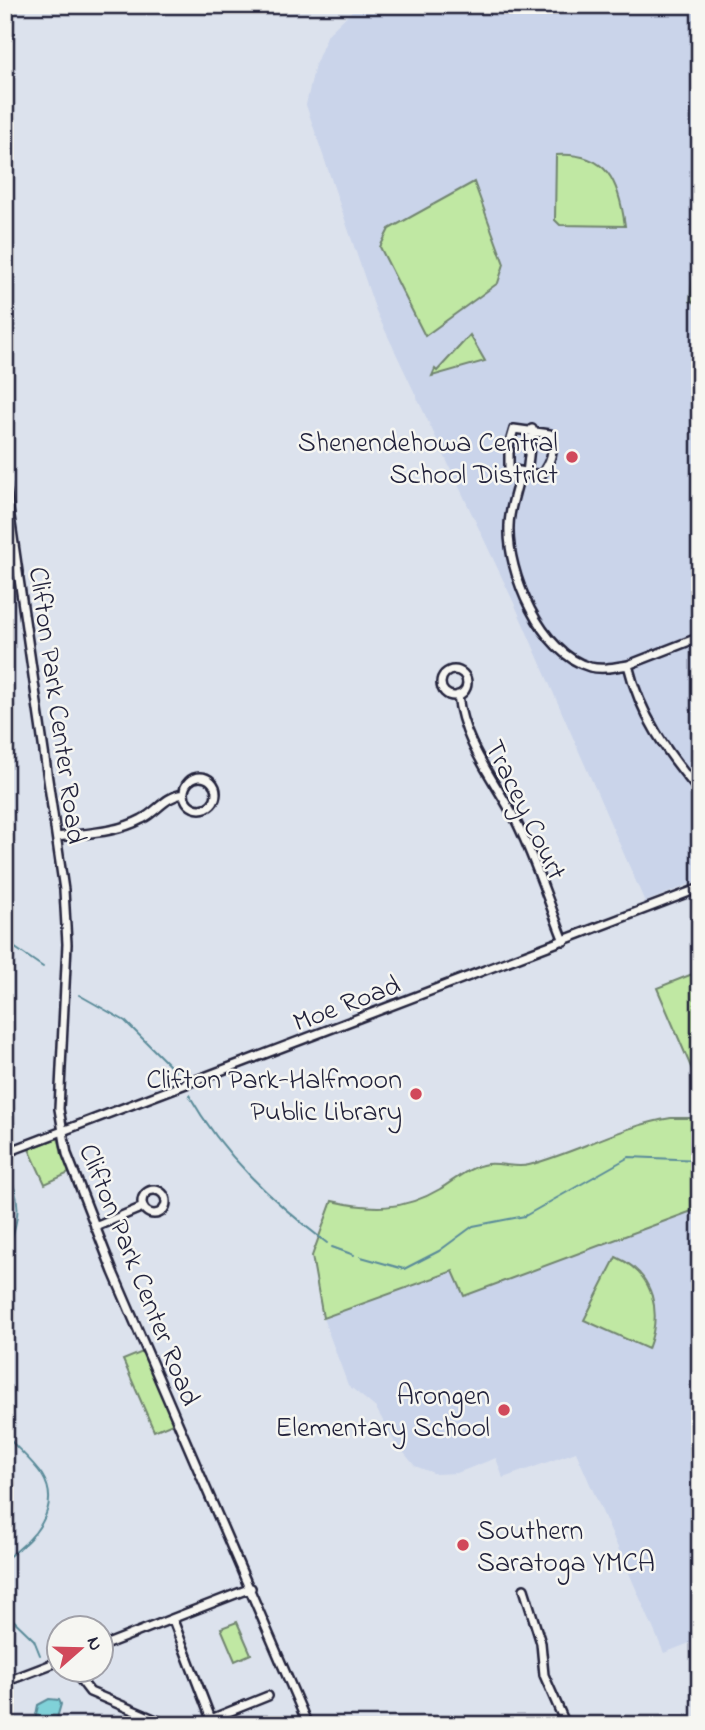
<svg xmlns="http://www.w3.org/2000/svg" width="705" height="1730" viewBox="0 0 705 1730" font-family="'Indie Flower',sans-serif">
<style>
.built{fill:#cad4ea}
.green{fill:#c0e8a3;stroke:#71856f;stroke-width:2}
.water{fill:#80d1d8;stroke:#5a8b99;stroke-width:2}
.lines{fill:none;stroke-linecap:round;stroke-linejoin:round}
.stream{stroke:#5a8b99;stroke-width:2}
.minor-casing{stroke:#22223b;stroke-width:12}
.minor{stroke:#f6f6f2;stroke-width:7}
.poi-dot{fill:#d1495b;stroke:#f6f6f2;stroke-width:2.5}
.labels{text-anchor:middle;stroke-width:5;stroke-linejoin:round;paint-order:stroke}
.poi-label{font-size:28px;fill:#22223b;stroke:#f6f6f2;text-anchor:end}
.street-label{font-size:28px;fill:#22223b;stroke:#f6f6f2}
</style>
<rect width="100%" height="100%" fill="#dce2ed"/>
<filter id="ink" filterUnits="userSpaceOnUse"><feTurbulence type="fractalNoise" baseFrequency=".0143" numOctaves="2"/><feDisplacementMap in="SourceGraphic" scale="14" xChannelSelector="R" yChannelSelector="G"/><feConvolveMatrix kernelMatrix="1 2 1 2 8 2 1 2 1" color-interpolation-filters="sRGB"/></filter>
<g filter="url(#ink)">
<!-- built -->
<path class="built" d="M358 5H700V880L645 902 514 603 376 311 306 105 315 65 328 34Z
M700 1208V1639L664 1653 576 1452 503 1478 496 1458 457 1473 436 1474 415 1466 394 1441 376 1408 348 1385 323 1318 453 1271 464 1296Z"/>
<!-- green -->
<path class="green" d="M556 155C608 152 619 182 625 226L560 225 555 220Z
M474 182 504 264 498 283 425 336 380 247 389 229Z
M700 214V311L694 302 690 301Z
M470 335 485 361 432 376 435 369 437 371Z
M700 971V1088L657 988Z
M671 1118H700V1208L464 1296 453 1271 323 1318 312 1256 332 1201C371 1210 403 1211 440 1189 455 1180 468 1167 487 1164 500 1162 516 1169 529 1165 578 1152 621 1126 671 1118Z
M58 1138 69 1173 45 1184 29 1149Z
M616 1257C655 1274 662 1313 648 1349L584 1320Z
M145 1351 175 1422 154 1431 123 1360Z
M237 1622 251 1654 235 1661 221 1628Z"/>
<!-- water -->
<path class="water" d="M49 1699 59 1700 61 1704 55 1725H34L38 1705Z"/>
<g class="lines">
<!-- stream -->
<path class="stream" d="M5 941 43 967
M79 995 125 1021 175 1071
M189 1095C223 1155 272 1201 327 1243
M332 1247 354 1255
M5 1255C19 1222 24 1200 5 1168
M361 1257 404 1269 439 1251 473 1226 525 1216 629 1157 700 1160
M5 1434C16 1448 32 1460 42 1475 63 1508 33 1541 5 1559
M5 1612 34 1640 40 1655"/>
<defs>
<path id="minor" d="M514 429 550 434C555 451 551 462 541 475L509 469V446Z
M520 473C517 490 509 509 509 526 507 573 541 654 590 667 603 670 615 667 628 665
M527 474 532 429
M5 482 64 890 67 944 59 1109 67 1154 113 1272 308 1725
M700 637 628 665C640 715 667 753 700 792
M441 683a13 13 0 1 1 26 0a13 13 0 1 1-26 0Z
M458 695C463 743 494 779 516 821 535 859 548 901 564 941
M184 793a16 16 0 1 1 32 0a16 16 0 1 1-32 0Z
M57 837C86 833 116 833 142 819 158 811 165 796 184 794
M5 1153 700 888
M142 1202a12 12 0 1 1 24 0a12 12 0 1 1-24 0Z
M95 1227 143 1207
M524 1589 541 1643 544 1675 566 1725
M173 1620 211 1719 207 1725
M102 1646 251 1588
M73 1670 90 1692 168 1725
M5 1682 60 1661
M211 1719 268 1696"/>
</defs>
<!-- minor casing -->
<use href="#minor" class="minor-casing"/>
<!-- minor -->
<use href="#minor" class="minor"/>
</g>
</g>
<!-- markers -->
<g class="poi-dot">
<circle cx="572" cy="457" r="7"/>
<circle cx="416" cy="1094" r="7"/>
<circle cx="504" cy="1410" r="7"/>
<circle cx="463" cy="1545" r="7"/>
</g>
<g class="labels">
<!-- poi labels -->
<g class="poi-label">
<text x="558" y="451">Shenendehowa Central<tspan x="558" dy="32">School District</tspan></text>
<text x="402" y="1088">Clifton Park-Halfmoon<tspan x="402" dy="32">Public Library</tspan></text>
<text x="490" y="1404">Arongen<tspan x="490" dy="32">Elementary School</tspan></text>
<text x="477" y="1539" text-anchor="start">Southern<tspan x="477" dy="32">Saratoga YMCA</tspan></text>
</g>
<!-- street labels -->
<g class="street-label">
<text transform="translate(59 705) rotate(82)" y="10">Clifton Park Center Road</text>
<text transform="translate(527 809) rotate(64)" y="10">Tracey Court</text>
<text transform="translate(346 1002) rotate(-21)" y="10">Moe Road</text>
<text transform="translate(141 1274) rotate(68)" y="10">Clifton Park Center Road</text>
</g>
</g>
<!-- margin -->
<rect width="705" height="1730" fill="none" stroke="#f6f6f2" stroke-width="28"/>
<rect x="14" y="14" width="677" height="1702" fill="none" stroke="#22223b" stroke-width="2.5" filter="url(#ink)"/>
<!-- north arrow -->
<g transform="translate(80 1649) rotate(70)"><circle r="33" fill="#f6f6f2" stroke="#a1a1a9" stroke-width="2"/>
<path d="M0-5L12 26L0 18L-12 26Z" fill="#d1495b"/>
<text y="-10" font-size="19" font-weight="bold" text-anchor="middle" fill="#22223b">N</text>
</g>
</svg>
